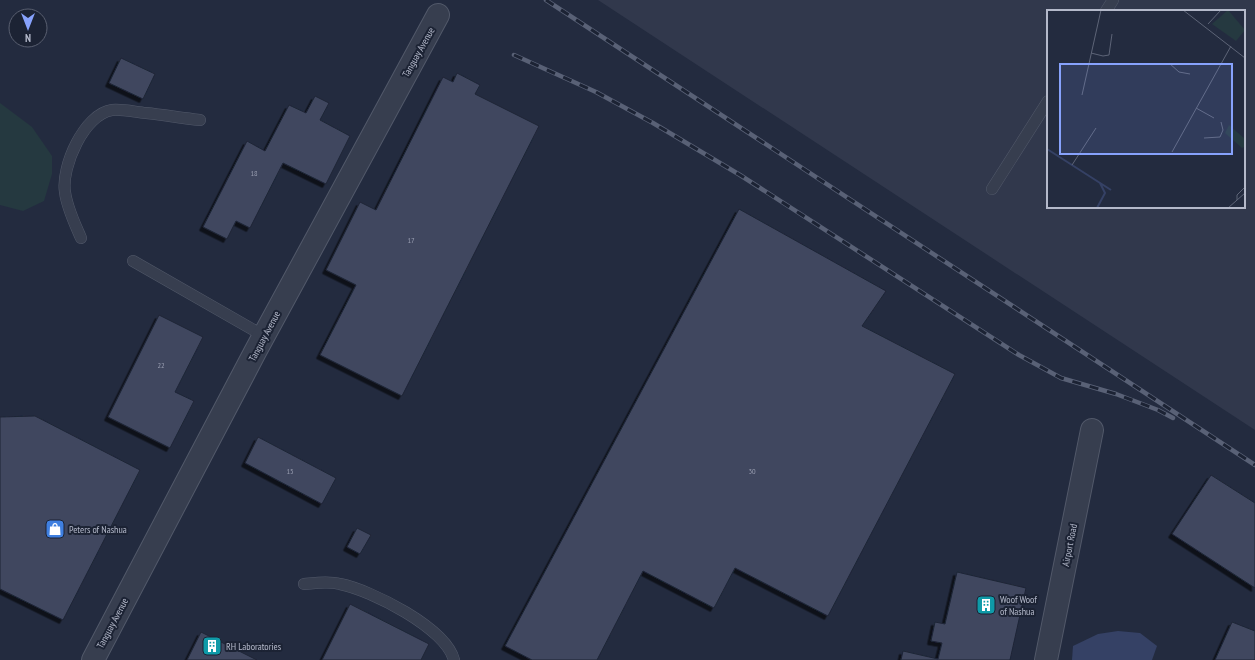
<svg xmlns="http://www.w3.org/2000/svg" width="1255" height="660" viewBox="0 0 1255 660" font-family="'PT Sans Narrow',sans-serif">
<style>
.airport{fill:#31384c;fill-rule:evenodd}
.green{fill:#253940}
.water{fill:#354165}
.building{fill:#3f475f;stroke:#1e2536;filter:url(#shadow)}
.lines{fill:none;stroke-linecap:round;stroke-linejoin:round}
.service-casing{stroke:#52596a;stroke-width:12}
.minor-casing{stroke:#52596a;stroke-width:24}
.service{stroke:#373e4f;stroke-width:11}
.minor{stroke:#373e4f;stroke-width:22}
.rail-casing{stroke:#596176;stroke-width:4.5}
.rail{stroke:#1c2334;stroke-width:3;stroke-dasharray:9;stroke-linecap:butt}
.labels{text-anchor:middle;stroke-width:4;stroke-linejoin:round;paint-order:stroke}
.number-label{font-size:8px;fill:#979caf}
.street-label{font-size:10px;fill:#b4b9ca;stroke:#1c2334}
.poi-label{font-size:10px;fill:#b4b9ca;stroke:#1c2334;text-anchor:start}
.inset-river{fill:none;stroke:#354165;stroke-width:2}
.inset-road{fill:none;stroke:#5d6477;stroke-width:1}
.view{fill:#87a2fc;fill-opacity:0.15;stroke:#87a2fc;stroke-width:2}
.inset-edge{fill:none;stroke:#b4b9ca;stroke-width:2}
</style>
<defs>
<filter id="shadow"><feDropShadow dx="-3.5" dy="3.5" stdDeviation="0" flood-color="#0009"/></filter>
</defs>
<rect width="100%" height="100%" fill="#232b3f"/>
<!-- airport -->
<path class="airport" d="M598 0H1255V430ZM1048 11H1244V207H1048Z"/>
<!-- green -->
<path class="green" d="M0 103 32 127 52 156V174L44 201 23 211 0 205Z"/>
<!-- water -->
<path class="water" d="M1118 631 1140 633 1157 646 1152 660H1072L1073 646 1098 634Z"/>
<!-- building -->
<path class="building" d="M121 58 155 74 143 99 109 83Z
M457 73 480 85 475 94 539 126 402 396 320 355 356 285 326 270 360 202 376 210 443 77 453 82Z
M315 96 329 103 320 120 350 136 326 184 283 163 250 228 236 221 227 239 203 227 247 141 265 151 289 105 306 113Z
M739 209 886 291 862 326 955 374 828 616 735 568 714 608 643 571 597 660H532L505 646Z
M159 315 203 337 175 392 194 401 170 448 108 417Z
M35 416 140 470 63 620 0 589V417Z
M258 437 336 478 322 504 245 463Z
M1211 475 1255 503V588L1172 534Z
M357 528 371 535 360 554 347 547Z
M957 572 1026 588 1010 660H901L903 651 938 659 942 643 931 641 935 622 945 624Z
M350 604 429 644 421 660H322Z
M1232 622 1255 631V660H1215Z
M201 632 257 660H187Z"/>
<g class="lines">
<defs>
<path id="service" d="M1106 11 1113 0
M992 189 1048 101
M81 238C75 224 67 208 65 192 61 167 84 114 112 110 123 109 135 112 146 113 164 115 182 118 200 120
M133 261 264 336
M304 584C316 583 328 581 340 584 371 590 446 628 454 660"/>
<path id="minor" d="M93 660 255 352 438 15
M1046 660 1092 430"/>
</defs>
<!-- service casing -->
<use href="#service" class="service-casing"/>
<!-- minor casing -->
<use href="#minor" class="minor-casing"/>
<!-- service -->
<use href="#service" class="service"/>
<!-- minor -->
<use href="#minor" class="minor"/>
<defs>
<path id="rail" d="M546 0 1255 465
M514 55 596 92 653 123 740 175 1019 355 1061 378 1116 394 1158 410 1173 418"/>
</defs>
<!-- rail casing -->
<use href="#rail" class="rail-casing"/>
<!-- rail -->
<use href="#rail" class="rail"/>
</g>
<!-- icons -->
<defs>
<symbol id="shop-square" viewBox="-11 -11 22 22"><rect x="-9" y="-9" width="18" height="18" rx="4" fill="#3f7fe0" stroke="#1c2334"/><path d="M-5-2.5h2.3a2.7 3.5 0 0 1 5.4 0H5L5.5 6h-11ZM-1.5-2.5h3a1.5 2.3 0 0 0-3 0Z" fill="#fff"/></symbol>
<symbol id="building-square" viewBox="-11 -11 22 22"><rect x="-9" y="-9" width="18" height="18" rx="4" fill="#0f9aa8" stroke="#1c2334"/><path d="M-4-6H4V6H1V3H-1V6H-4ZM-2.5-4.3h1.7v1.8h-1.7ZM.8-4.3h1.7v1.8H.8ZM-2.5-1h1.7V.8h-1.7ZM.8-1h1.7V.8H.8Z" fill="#fff"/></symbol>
</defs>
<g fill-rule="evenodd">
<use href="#shop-square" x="44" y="518" width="22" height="22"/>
<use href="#building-square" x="975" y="594" width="22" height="22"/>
<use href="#building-square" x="201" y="635" width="22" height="22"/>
</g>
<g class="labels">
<!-- number labels -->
<g class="number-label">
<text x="254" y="176">18</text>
<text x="411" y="243">17</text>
<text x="161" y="368">22</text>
<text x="290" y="474">15</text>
<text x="752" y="474">30</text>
</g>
<!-- street labels -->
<g class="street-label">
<text transform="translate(418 52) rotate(-61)" y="4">Tanguay Avenue</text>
<text transform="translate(264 336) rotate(-62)" y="4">Tanguay Avenue</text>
<text transform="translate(1069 545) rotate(-79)" y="4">Airport Road</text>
<text transform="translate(112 623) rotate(-62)" y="4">Tanguay Avenue</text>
</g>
<!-- poi labels -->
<g class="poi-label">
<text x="69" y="533">Peters of Nashua</text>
<text x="1000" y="603">Woof Woof<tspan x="1000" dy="12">of Nashua</tspan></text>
<text x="226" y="650">RH Laboratories</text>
</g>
</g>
<!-- overview -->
<g transform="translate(1047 10)">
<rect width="198" height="198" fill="#232b3f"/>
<path d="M181 0 198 20 189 31 165 14ZM182 115 198 129 197 137 195 138 178 123Z" fill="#253940"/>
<path class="inset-river" d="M0 139 64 180M50 198 58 183 53 173"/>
<path class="inset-road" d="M136 0 198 48M161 14 174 0M44 43 56 46 62 45 65 24M122 53 132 62 143 64M35 85 54 0M149 98 167 108M157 128 173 127 176 120 174 112M125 142 184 36M25 155 49 118M190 190V185L198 177M181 198 198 183"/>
<path class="view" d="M13 54H185V144H13Z"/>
<rect width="198" height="198" class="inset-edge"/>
</g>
<!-- north arrow -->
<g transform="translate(28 28) rotate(180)"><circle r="19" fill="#1c2334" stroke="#595f70"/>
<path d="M0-3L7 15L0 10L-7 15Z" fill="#87a2fc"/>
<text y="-6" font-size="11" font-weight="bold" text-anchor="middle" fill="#b4b9ca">N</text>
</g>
</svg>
